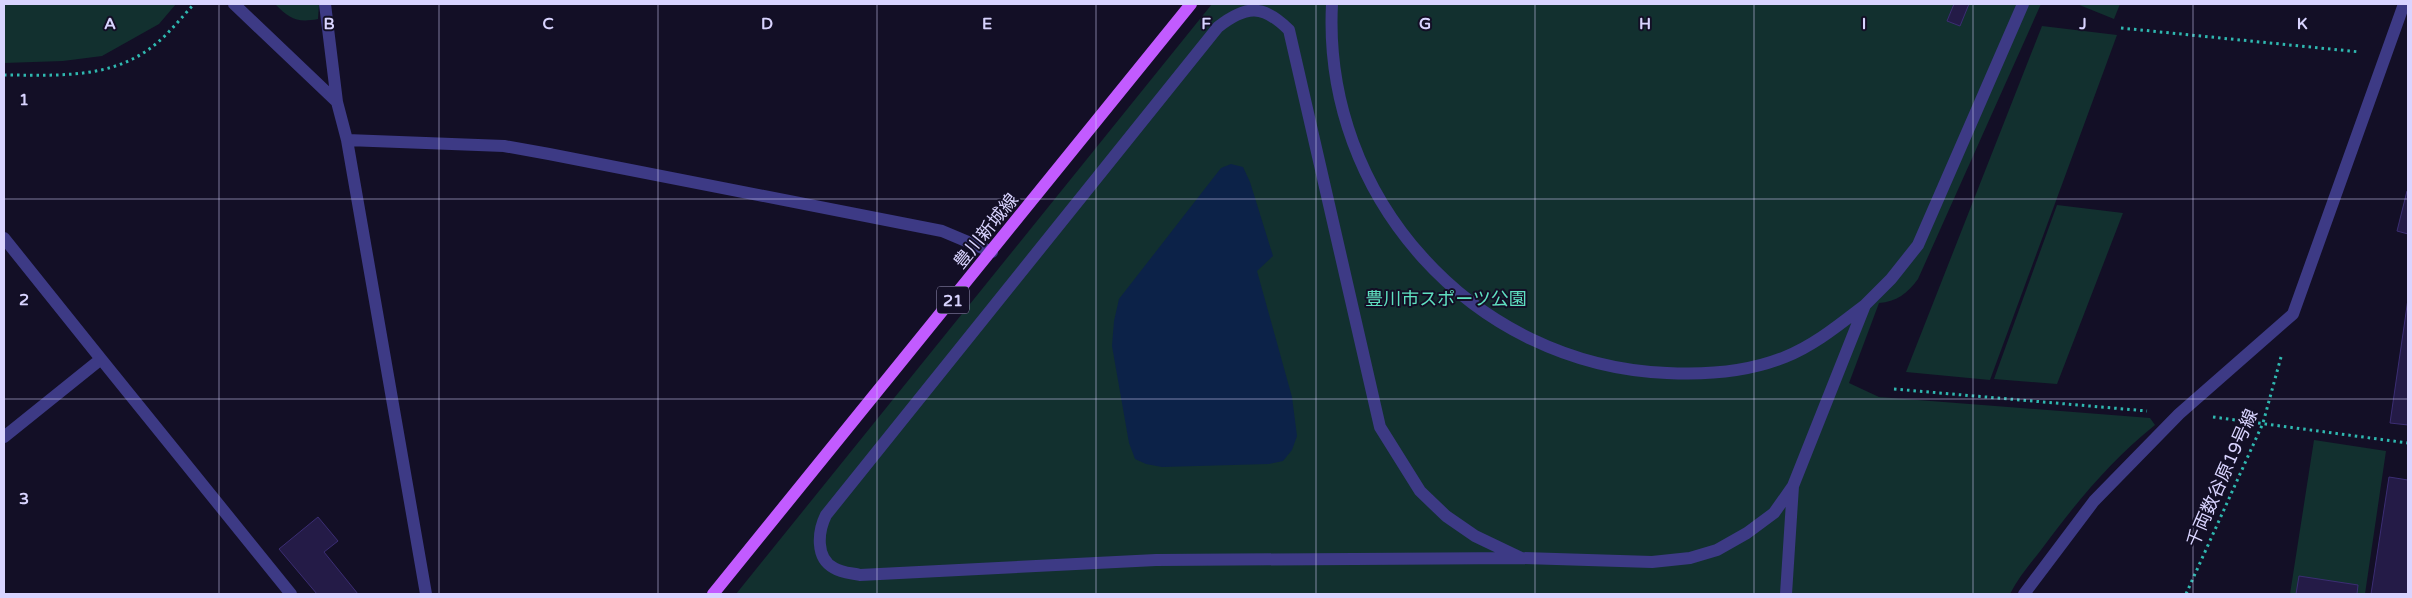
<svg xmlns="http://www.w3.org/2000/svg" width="2412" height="598" viewBox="0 0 2412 598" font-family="'Varela Round','Noto Sans JP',sans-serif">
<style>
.green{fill:#12302f}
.water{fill:#0c2248}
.building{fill:#241b47;stroke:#3b2d73}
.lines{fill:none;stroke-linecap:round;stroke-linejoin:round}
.path{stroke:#2fb8b0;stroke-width:3;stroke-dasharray:2.5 4;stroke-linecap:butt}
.service{stroke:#3d3a85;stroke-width:12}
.minor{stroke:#3d3a85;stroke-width:12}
.primary{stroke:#c25bff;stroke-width:12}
.grid{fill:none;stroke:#d9d4ff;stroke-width:1;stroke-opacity:0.55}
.labels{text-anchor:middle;stroke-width:4;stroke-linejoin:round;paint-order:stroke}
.shield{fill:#130f26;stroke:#9e99be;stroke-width:1}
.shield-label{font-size:16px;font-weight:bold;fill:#d9d4ff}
.street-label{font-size:18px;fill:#d9d4ff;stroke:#130f26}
.park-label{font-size:18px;fill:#5fe0c0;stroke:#130f26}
.grid-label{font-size:16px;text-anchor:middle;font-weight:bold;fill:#d9d4ff;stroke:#130f26;stroke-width:4;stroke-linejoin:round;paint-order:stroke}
</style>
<rect width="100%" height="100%" fill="#130f26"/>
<!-- green -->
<path class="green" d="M4 4H176L159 24 102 56 63 61 4 63Z
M275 4H319L318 19C297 23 290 19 275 4Z
M1212 4H2041L1918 279C1908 293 1896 302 1879 303L1849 383 1879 397 2150 418 2155 425C2111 460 2074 505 2041 550 2030 564 2018 578 2010 594H736Z
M2077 4H2120L2114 19Z
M2042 26 2117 35 1990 380 1906 372Z
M2057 205 2123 213 2057 384 1994 379Z
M2314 440 2386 451 2365 594H2290Z"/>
<!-- water -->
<path class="water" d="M1231 164 1243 167 1250 182 1273 256 1257 271 1292 397 1297 436 1292 450 1283 461 1269 464 1162 467 1146 464 1135 459 1129 443 1112 346 1114 321 1119 299 1221 168Z"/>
<!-- building -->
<path class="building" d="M1954 4H1969L1960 26 1947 21Z
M2407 191H2408V234L2397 231Z
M2408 299V425L2390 423Z
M2389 477 2408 480V594H2371Z
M318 517 338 541 324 552 358 594H317L279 549Z
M2299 576 2358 585 2357 594H2296Z"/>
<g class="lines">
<!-- path -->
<path class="path" d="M2121 28 2360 52
M4 75C58 75 113 80 157 43 170 32 182 17 194 4
M1894 389 2147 411
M2213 417 2408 443
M2186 594 2263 423 2281 357"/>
<!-- service -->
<path class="service" d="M1332 4C1322 197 1473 365 1667 373 1705 375 1748 372 1785 357 1815 345 1840 324 1865 305
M1521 558 1475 536 1446 516 1420 491 1380 427 1289 30C1263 4 1246 5 1218 27L826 515C818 531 815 558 834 568 842 573 852 573 860 575L1156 560 1521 558 1652 562 1690 558 1717 550 1747 533 1774 513 1793 486
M1786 594 1793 486 1865 305 1891 279 1918 245 2023 4"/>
<!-- minor -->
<path class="minor" d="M234 4 337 102
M325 4 337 102 347 140 426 594
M347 140 504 146 549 154 942 231 992 252
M4 238 101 359 4 437
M101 359 291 594
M2024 594 2094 501 2179 414 2293 314 2404 4"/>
<!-- primary -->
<path class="primary" d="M713 594 1191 4"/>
</g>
<!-- grid -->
<path class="grid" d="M219 4V594M439 4V594M658 4V594M877 4V594M1096 4V594M1316 4V594M1535 4V594M1754 4V594M1973 4V594M2193 4V594M4 199H2408M4 399H2408"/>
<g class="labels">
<!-- shield labels -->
<rect class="shield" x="937" y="286.5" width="32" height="27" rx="4"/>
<g class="shield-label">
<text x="953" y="306">21</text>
</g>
<!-- street labels -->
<g class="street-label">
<text transform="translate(986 231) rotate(-51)" y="6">豊川新城線</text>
<text transform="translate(2222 478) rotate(-66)" y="6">千両数谷原19号線</text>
</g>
<!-- park labels -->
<g class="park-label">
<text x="1446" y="305">豊川市スポーツ公園</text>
</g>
</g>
<g class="grid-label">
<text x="110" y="29">A</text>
<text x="329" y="29">B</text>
<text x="548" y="29">C</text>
<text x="767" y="29">D</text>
<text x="987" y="29">E</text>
<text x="1206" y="29">F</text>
<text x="1425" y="29">G</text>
<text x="1645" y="29">H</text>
<text x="1864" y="29">I</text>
<text x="2083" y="29">J</text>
<text x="2302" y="29">K</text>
<text x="24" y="105">1</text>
<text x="24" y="305">2</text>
<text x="24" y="504">3</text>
</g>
<!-- border -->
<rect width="2412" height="598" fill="none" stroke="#d9d4ff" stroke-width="10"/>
</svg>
